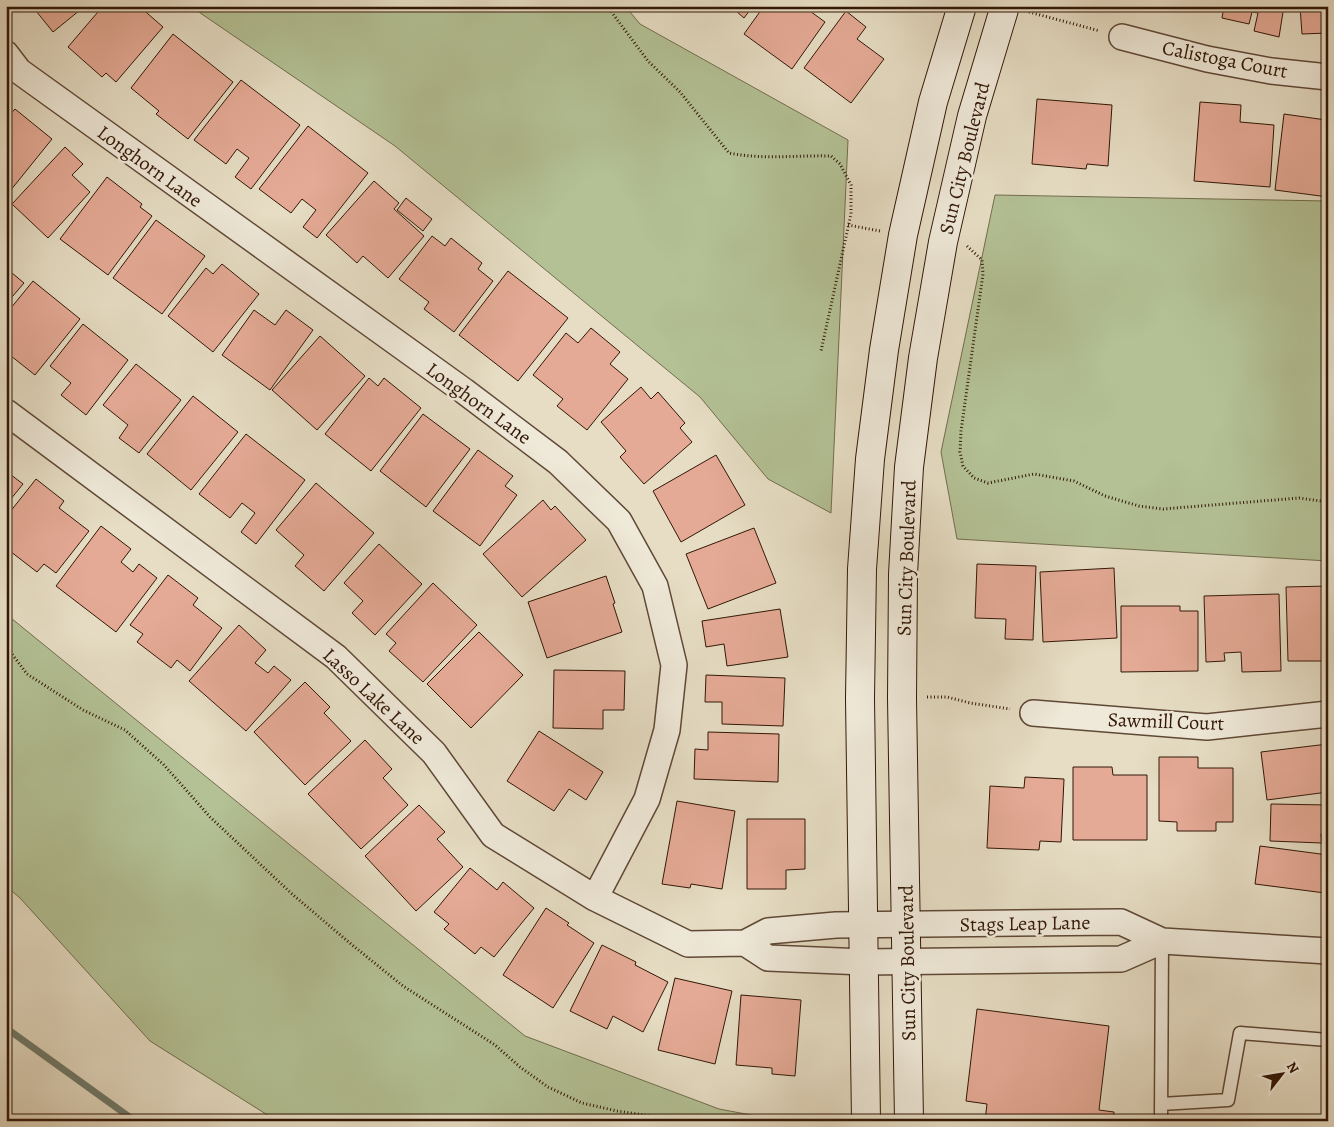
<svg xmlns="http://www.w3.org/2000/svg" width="1334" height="1127" viewBox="0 0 1334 1127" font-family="Alegreya,serif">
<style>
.green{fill:#b3c195;stroke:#726c4e}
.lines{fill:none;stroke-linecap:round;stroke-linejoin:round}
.stream{stroke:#6f7a6c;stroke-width:7}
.building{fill:#e5aa96;stroke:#321706}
.lane-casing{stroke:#5f4836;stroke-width:15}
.street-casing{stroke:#5f4836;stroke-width:28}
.secondary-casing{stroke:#321706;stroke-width:30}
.path{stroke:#321706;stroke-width:3;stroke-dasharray:1 2.5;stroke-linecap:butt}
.lane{stroke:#efe9d9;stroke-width:12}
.street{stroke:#efe9d9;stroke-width:25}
.secondary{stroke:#efe9d9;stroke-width:28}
.labels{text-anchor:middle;stroke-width:5;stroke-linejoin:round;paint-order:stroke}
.street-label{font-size:20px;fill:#321706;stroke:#efe9d9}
</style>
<rect width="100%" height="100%" fill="#e6ddc4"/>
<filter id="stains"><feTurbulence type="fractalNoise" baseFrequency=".004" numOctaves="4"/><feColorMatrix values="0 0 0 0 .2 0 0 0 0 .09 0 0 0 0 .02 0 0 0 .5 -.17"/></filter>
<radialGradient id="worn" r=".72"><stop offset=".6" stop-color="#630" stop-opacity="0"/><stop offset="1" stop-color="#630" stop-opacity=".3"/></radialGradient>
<!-- green -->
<path class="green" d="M190 6H625L640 24 848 140 831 513 768 479 700 397 395 146Z
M995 195 1328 201V561L957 539 941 452Z
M6 614 525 1036 719 1109 762 1117 765 1121H277L150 1041 20 898 6 886Z"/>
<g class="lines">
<!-- stream -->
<path class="stream" d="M6 1028 135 1121"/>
</g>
<!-- building -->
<path class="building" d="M32 6H85L53 32Z
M103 6H139L163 27 116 82 106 73 102 77 68 47Z
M730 6H753L744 18Z
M764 6H803L825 22 792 69 744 34Z
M1224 6H1284L1279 37 1254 31 1258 13 1252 12 1249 24 1222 18Z
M1300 6H1328V33L1302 34Z
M846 11 866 27 857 39 884 59 851 103 804 68Z
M173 34 233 82 188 139 156 114 159 111 131 88Z
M241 80 300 125 251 189 235 177 249 158 237 149 226 164 194 140Z
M1037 99 1112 105 1108 166 1087 164 1086 169 1032 164Z
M1200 102 1241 105 1240 122 1274 125 1270 187 1194 181Z
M15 109 52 139 6 196V119Z
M1284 114 1326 120 1328 117V197L1275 190Z
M308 126 368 173 317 238 303 227 316 210 302 199 291 213 259 189Z
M65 147 83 164 72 175 90 192 48 238 12 204Z
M107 177 142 204 140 207 152 216 108 275 60 239Z
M374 181 399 203 394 209 424 236 388 278 363 256 357 263 326 235Z
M406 198 432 219 423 231 397 210Z
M156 220 205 256 162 314 113 278Z
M432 236 445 246 451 238 482 263 478 269 493 281 454 332 424 309 429 302 399 279Z
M222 264 259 294 213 352 168 316 206 268 213 274Z
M6 268 24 283 6 304Z
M508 271 568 318 518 381 459 335Z
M33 281 80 319 35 375 6 352V314Z
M254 310 275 325 286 310 313 330 270 390 222 355Z
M83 324 128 360 86 415 61 395 71 383 50 366Z
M591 328 620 352 610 364 628 379 587 430 557 406 563 399 533 375 566 333 578 343Z
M320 336 365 376 317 430 272 390Z
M136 364 181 400 139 453 119 438 128 425 103 405Z
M369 378 378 386 384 378 421 408 371 471 325 434Z
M641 387 651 399 658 392 685 423 680 428 692 442 644 484 620 457 626 451 601 422Z
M193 396 238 432 191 490 147 454Z
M423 414 470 449 426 507 380 471Z
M246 434 305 480 256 544 241 532 255 513 242 503 230 518 199 494Z
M478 450 513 476 505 486 517 495 480 546 433 511Z
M716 455 745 505 681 542 653 491Z
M6 471 23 484 6 505Z
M36 479 64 501 59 508 89 531 56 573 44 564 37 572 6 548V517Z
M316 483 374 533 324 591 295 566 304 555 276 530Z
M543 500 551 510 555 506 586 540 522 597 483 554Z
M101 526 131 549 121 562 133 572 139 564 157 578 116 632 56 586Z
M754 528 776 583 708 609 686 554Z
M379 544 422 584 375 635 352 613 363 601 344 583Z
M977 564 1036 566 1033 640 1005 639 1006 619 975 618Z
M1114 568 1117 638 1043 642 1040 572Z
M168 575 198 598 193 605 222 628 190 671 177 660 171 668 137 642 143 634 130 625Z
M606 576 615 603 613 604 622 632 547 658 528 602Z
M433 583 477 625 423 682 389 651 396 643 386 634Z
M1328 586V642H1324L1325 661H1288L1286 587Z
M1279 594 1281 671 1242 672 1241 652 1224 653 1225 661 1206 662 1204 596Z
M1121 606H1180V611H1198V671L1121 672Z
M780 609 788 657 727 666 724 644 706 647 702 621Z
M239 625 266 650 255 663 268 673 274 666 291 680 246 731 189 681Z
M479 632 523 675 471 728 427 684Z
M554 670 625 671 624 710H603V729L553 728Z
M706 675 785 678 783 726 722 724V702H705Z
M305 682 330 707 324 713 351 741 305 785 254 732Z
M539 731 603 772 586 800 569 789 554 811 507 781Z
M708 732 779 734 778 782 694 779 695 749 708 750Z
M365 740 392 769 383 778 408 805 361 849 308 794Z
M1328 744V792L1267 800 1261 752Z
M1159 757H1198V768H1233V822H1216V831H1177V822L1159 821Z
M1073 767H1112L1113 775H1147V840H1073Z
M1025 777 1064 779 1061 842 1040 841 1039 850 987 848 990 786 1024 788Z
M677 801 735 811 722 889 691 884 690 888 662 884Z
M1271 804 1328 805V834H1321L1322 843 1270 841Z
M419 805 445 832 437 839 463 867 416 911 365 856Z
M747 819H805V869L786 870V889H747Z
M1260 846 1328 855V883H1326L1325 893 1255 884Z
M470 868 497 890 503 882 534 908 494 957 481 947 475 954 444 929 449 924 434 912Z
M546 908 569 923 567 925 594 943 553 1008 503 975Z
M602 945 636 962 635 965 668 982 643 1032 613 1016 607 1029 570 1011Z
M675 978 732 991 715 1064 658 1050Z
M741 995 801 1000 795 1076 772 1074V1068L736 1065Z
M977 1009 1109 1026 1099 1110 1114 1112 1113 1121H985L987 1104 966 1101Z"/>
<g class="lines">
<defs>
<path id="lane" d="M1161 1104 1228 1100 1240 1033 1328 1040
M1161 1121 1162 941"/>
<path id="street" d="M1122 37 1207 59 1271 71 1328 77
M6 54 19 71 464 391 558 462 619 521 655 586 674 665 667 730 647 799 595 898
M6 412 336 657 434 753 493 835 595 898 688 944 745 943 768 931 836 925 1121 922 1162 941 1328 951
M1033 713 1207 727 1328 714
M745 943 768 958 864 962 1121 959 1162 941"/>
<path id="secondary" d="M866 1121 860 698 862 569 870 459 884 350 903 235 933 102 962 6
M909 1121 902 698 903 574 909 467 923 358 943 242 972 116 1005 6"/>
</defs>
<!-- lane casing -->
<use href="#lane" class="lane-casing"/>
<!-- street casing -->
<use href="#street" class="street-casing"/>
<!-- secondary casing -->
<use href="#secondary" class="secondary-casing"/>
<!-- path -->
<path class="path" d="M607 6 648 61 680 92 729 153C763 160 797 155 831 156L840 164 851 185V214L821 351
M1029 12 1100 31
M848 225 880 231
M967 246 982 260 983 274 961 431 960 452 963 466 974 478 988 483 1034 474 1074 481 1105 496 1139 506 1163 509 1299 498 1328 502
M6 646 27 674 83 710 125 730 164 765 210 817 292 894 351 944 403 986 495 1045 520 1067 548 1087 582 1103 617 1111 651 1116 721 1121
M927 697H947L970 703 1010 709"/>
<!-- lane -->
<use href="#lane" class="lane"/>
<!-- street -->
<use href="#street" class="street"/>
<!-- secondary -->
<use href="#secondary" class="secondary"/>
</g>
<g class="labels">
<!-- street labels -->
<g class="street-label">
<text transform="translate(1225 59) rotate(11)" y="7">Calistoga Court</text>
<text transform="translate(964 158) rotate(-76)" y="7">Sun City Boulevard</text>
<text transform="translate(150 166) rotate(36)" y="7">Longhorn Lane</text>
<text transform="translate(479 403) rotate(36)" y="7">Longhorn Lane</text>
<text transform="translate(906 558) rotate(-88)" y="7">Sun City Boulevard</text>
<text transform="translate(374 696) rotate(43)" y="7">Lasso Lake Lane</text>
<text transform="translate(1166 721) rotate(2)" y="7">Sawmill Court</text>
<text transform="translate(1025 923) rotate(-1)" y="7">Stags Leap Lane</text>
<text transform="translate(907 963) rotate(-91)" y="7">Sun City Boulevard</text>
</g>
</g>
<!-- margin -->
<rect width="1334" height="1127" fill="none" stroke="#e6ddc4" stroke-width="25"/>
<rect x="8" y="8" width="1319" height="1112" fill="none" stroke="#321706" stroke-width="2.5"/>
<rect x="12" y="12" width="1309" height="1102" fill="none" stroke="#321706"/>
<!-- north arrow -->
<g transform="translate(1282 1074) rotate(59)" stroke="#efe9d9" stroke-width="4" paint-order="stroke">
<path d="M0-4L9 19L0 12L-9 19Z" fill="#321706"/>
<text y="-8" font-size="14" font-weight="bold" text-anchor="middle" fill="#321706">N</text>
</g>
<rect width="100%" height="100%" filter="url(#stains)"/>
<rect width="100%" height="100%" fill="url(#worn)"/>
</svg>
